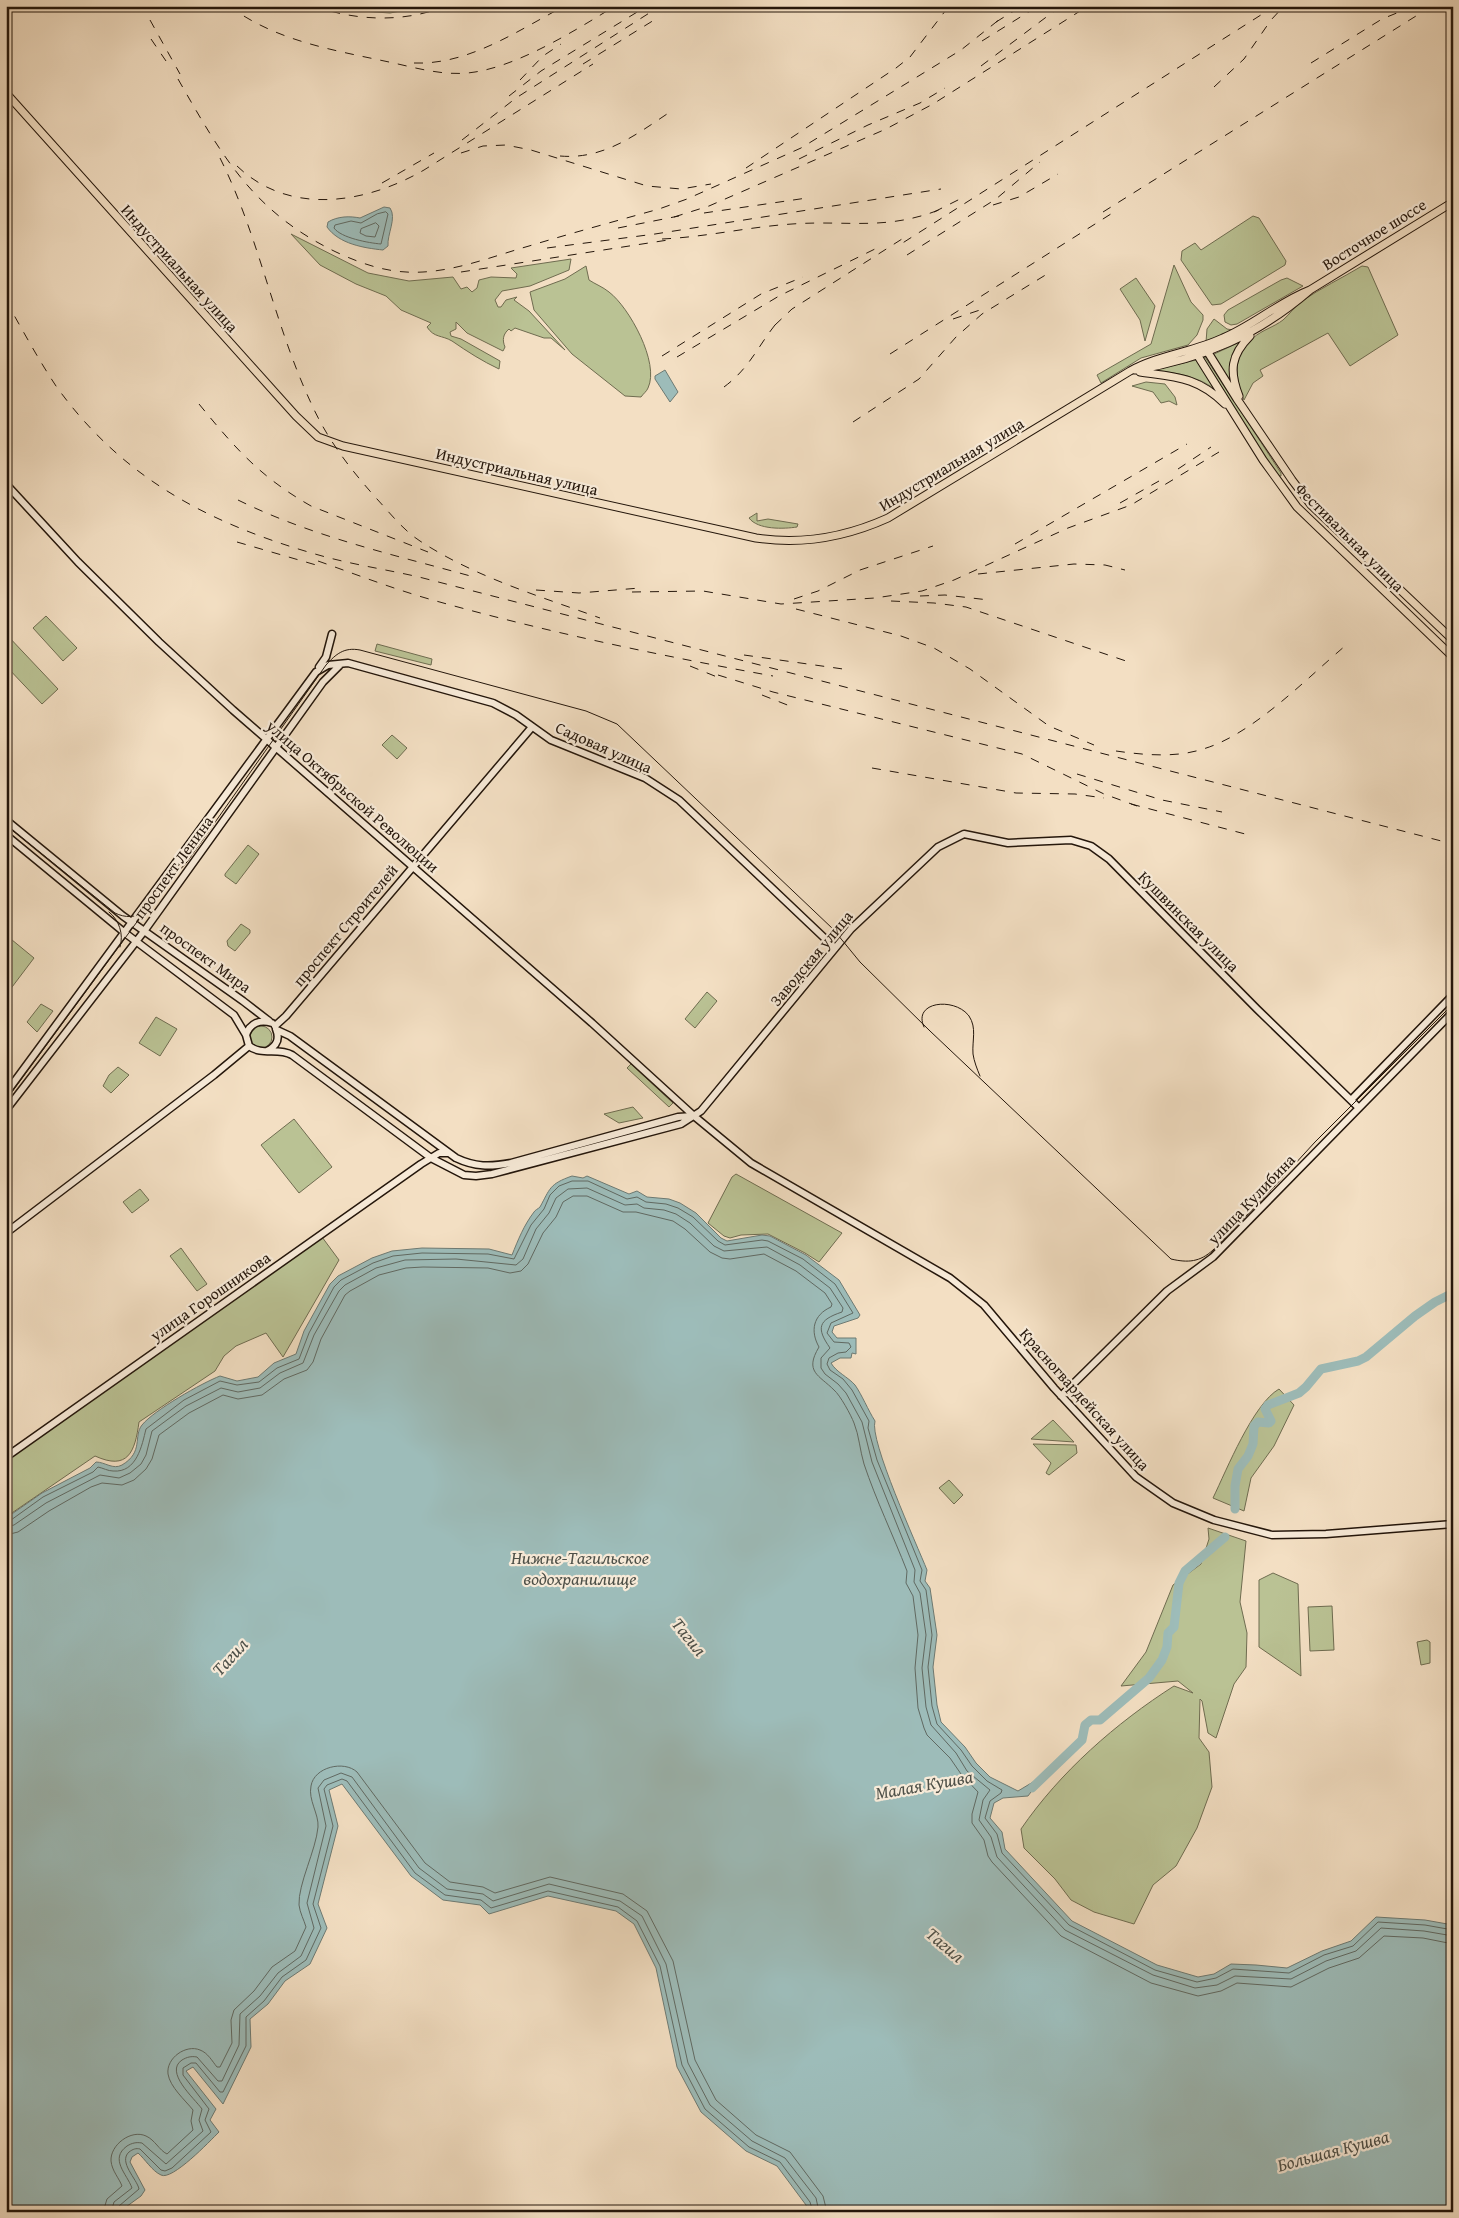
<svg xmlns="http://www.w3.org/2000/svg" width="1459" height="2218" viewBox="0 0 1459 2218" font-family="'Gentium Book Plus',serif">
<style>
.green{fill:#bac294;stroke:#6f6c50}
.water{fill:#9dbcb9;stroke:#6d7a73}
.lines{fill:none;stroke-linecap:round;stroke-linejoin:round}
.shore{stroke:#606962;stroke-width:1}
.river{stroke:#9dbcb9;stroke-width:9}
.secondary-casing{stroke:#24160b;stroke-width:9}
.primary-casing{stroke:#24160b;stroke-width:9}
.secondary{stroke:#f7ead8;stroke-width:6}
.primary{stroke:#f3dfc3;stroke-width:7}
.tram{stroke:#24160b;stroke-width:1}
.rail{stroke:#24160b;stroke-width:1;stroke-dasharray:9 9;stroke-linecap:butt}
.labels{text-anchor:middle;stroke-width:4.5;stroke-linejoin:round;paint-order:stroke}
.street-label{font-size:16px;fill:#24160b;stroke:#f7ead8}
.water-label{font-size:18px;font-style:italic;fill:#4e5048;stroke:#f7ead8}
</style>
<rect width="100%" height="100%" fill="#f3dfc3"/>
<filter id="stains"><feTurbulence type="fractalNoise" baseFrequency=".004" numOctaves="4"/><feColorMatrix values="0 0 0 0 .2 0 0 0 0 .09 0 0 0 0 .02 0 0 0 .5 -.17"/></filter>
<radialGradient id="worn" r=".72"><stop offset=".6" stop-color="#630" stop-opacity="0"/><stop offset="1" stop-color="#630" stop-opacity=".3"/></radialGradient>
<!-- green -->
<path class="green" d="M344 6H428L390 13 347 10Z
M1253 216 1259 218 1286 261 1285 265 1221 304 1212 305 1181 260 1182 251 1195 243 1201 250Z
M291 234 368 273 409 281 453 277 461 289 467 287 472 292 477 288 479 280 491 277 516 278 517 274 511 268 571 259 569 270 530 286 502 291 495 300 498 307H501L506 300 517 297 514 300 529 311 565 350 551 338H544L515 328 511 331 509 329C503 334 502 340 505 347L503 351 467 333 456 322V329L450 332 451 336 461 339 500 361 499 369C482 361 468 352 452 341 442 335 434 338 427 327L431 323 401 310 386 296 356 284 320 265Z
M1174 265 1191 302 1203 315V320L1197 335 1188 345 1141 358 1101 383 1097 375 1151 344Z
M586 266 589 280C595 284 603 287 609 292 629 307 660 363 648 388 647 391 643 394 641 397L625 396 572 354 534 310 530 292 565 279Z
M1362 266 1368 267 1398 335 1350 366 1328 333 1260 370 1263 376 1253 383 1244 400C1235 378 1232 354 1253 338 1262 330 1274 327 1283 320 1290 314 1295 306 1302 301 1321 288 1342 278 1362 266Z
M1136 278 1155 306 1145 341 1140 320 1120 289Z
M1287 278 1303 286 1237 324 1231 325 1225 322 1224 315 1228 310 1281 280Z
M1214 319 1227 329 1233 330 1206 342 1207 329Z
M1240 342 1231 361 1230 383 1212 355Z
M1205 357 1281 473V476H1277L1203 359Z
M1196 360 1218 392C1200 376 1176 373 1153 370Z
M1146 382 1165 384 1175 397 1177 405 1169 401 1161 403 1153 392 1132 386Z
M757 513V521L768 519 798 524 797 527C784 529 758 530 749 518Z
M46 616 77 648 63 661 33 628Z
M6 634 58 689 42 704 6 666Z
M377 644 432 659 431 665 375 651Z
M392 735 407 748 397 759 382 745Z
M248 845 259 854 236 884 225 876V874Z
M241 924 250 930V933L235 951 228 946 227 941Z
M6 935 34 958 6 995Z
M707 992 717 1001 695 1028 685 1019Z
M41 1004 53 1011 37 1032 27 1022Z
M156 1017 177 1029 160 1056 139 1043Z
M250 1037a11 11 0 1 1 22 0a11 11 0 1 1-22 0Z
M631 1064 673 1103 669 1107 627 1068Z
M118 1067 129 1075 111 1093 103 1086 109 1075Z
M633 1107 643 1118 619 1123 604 1114Z
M294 1119 332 1167 299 1193 261 1145Z
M736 1174 842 1233 819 1262 805 1253 768 1234 741 1235 730 1238 724 1236 708 1223 732 1177Z
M140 1189 149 1200 132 1213 123 1202Z
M322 1237 339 1260 283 1357 266 1333 236 1346 224 1356 215 1371 139 1422C135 1452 128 1471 95 1456L6 1517V1460Z
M181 1248 207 1284 197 1291 170 1256Z
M1279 1389 1294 1405 1274 1446 1251 1478 1244 1511 1213 1498C1227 1469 1253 1404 1279 1389Z
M1053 1420 1074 1442 1031 1439Z
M1033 1444 1076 1445 1077 1453 1049 1475 1046 1473 1051 1463Z
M949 1480 963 1495 954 1504 939 1488Z
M1208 1528 1246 1541 1240 1602 1247 1633 1246 1667 1234 1684 1216 1738 1208 1733 1202 1701 1200 1699 1199 1738 1209 1752 1212 1787 1197 1828 1176 1866 1153 1885 1134 1924 1094 1912 1071 1900 1055 1879 1024 1848 1021 1829C1060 1772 1116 1723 1174 1686L1193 1693 1178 1681 1121 1686 1146 1652 1173 1585 1201 1564 1209 1539Z
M1273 1573 1298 1584 1301 1676 1259 1647V1580Z
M1332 1606 1334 1650 1310 1651 1308 1607Z
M1427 1640 1430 1642V1663L1421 1665 1417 1642Z"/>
<!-- water -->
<path class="water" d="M384 207 390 208C397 218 387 234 388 246L383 250C364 248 339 244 327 227L328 222C338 216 350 216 360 218Z
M665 370 678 392 670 402 655 379V376Z
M572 1176 583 1178 587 1176 629 1194 637 1191 647 1197 669 1199 680 1203 696 1213 721 1238 727 1241 762 1235 770 1236 806 1255 839 1280 860 1315 858 1318 834 1326 832 1332 837 1338H856V1354L852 1353 851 1358H840L831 1363C836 1372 848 1377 855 1385 862 1395 868 1410 875 1421 869 1440 917 1545 927 1570L925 1581 930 1588 937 1635 933 1667 937 1705 941 1722 965 1747 976 1763 990 1777 1018 1791 1033 1782 1049 1768 1028 1796 1003 1798 994 1803 990 1818 1002 1832 1005 1849 1072 1921 1157 1965 1198 1977 1214 1974 1231 1964 1256 1965 1287 1968 1322 1951 1351 1941 1376 1917 1425 1920 1453 1925V2212H808L806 2205 777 2166 746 2151 701 2112 677 2067 656 1968 634 1924 616 1911 548 1896 489 1914 480 1905 443 1900 411 1876 342 1784 329 1790 338 1826 318 1904 327 1928 310 1964 285 1981 268 2004 250 2019 251 2047 223 2104 193 2067 186 2071 216 2109 210 2120 219 2132C210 2141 172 2181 161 2175 152 2171 145 2159 138 2153L132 2157 130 2162 145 2190 141 2196 119 2212H6V1518L42 1493 90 1468 96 1462C105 1462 113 1470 122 1465 144 1452 133 1436 142 1425 154 1410 202 1383 220 1376L237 1381 258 1377 274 1363 296 1354 304 1331 330 1284 338 1276 372 1258 392 1251 422 1248 489 1249 512 1255C518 1240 524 1225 534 1212 535 1210 538 1209 540 1207 550 1189 549 1184 572 1176Z"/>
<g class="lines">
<!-- shore -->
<path class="shore" d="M386 212 388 214 381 244C369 243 341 238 334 228L335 225 351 221 361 223 377 214Z
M376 223 379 226 375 237 366 236 360 233 361 229Z
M6 1521 11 1520 43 1497 93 1472 98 1467C103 1468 108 1471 113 1471 137 1473 142 1445 146 1429L184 1400 220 1381 237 1385 259 1382 277 1368 299 1359 309 1333 334 1287 341 1280 373 1263 393 1256 422 1253 488 1254 514 1259 531 1225 544 1209 550 1195 559 1186 572 1181H588L627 1199 637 1197 646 1202 666 1204 678 1208 693 1217 718 1241 725 1245 762 1240 768 1241 803 1259 835 1284 853 1313 831 1323 827 1333 834 1342 849 1343 851 1347 846 1352 838 1353 829 1358 827 1364 830 1370 843 1379 852 1390 869 1421 868 1428 877 1460 922 1570 920 1581 926 1590 932 1635 928 1667 932 1706 937 1724 961 1750 972 1766 987 1781 1002 1790 1001 1793 990 1801 985 1818 997 1834 1002 1853 1069 1925 1155 1970 1197 1982 1216 1978 1233 1969 1289 1973 1324 1955 1353 1946 1378 1922 1425 1925 1453 1930
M6 1527 14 1525 46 1503 100 1475 119 1478 130 1473 141 1464 146 1455 152 1431 186 1406 221 1388 238 1392 260 1388 280 1373 303 1363 314 1335 339 1291 345 1285 376 1268 405 1260 456 1259 516 1265 523 1259 536 1229 549 1213 556 1198 568 1189 587 1188 625 1205 637 1204 644 1208 664 1210 676 1214 690 1223 714 1246 724 1251 767 1247 800 1265 830 1288 843 1308 842 1312C818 1320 816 1328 830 1348L821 1358V1368L825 1374 838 1384 846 1393 862 1422 872 1462 915 1570 914 1582 920 1593 926 1635 922 1668 926 1707 931 1725 956 1753 967 1771 990 1790 983 1800 979 1820 991 1837 997 1857 1065 1930 1153 1975 1195 1988 1217 1985 1235 1976 1291 1979 1326 1961 1356 1951 1381 1928 1424 1931 1453 1936
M6 1535 18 1532 49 1511 91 1487 102 1483 122 1485 134 1480 146 1469 152 1459 159 1435 189 1413 223 1395 238 1399 262 1395 284 1379 307 1370 313 1362 321 1339 345 1295 350 1291 379 1275 406 1268 423 1267 488 1268 510 1273 521 1271 528 1264 543 1233 556 1217 563 1202 573 1196H587L623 1212H636L673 1221 685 1229 710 1252 722 1258 730 1259 764 1254 796 1271 825 1293 832 1304 831 1307C813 1315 810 1331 819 1347 804 1372 819 1375 834 1390 840 1395 851 1415 854 1423 859 1435 860 1451 864 1464 876 1500 893 1535 907 1571L906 1583 913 1596 918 1635 915 1668 918 1708 924 1728 927 1735 950 1758 961 1774 978 1792 972 1814V1823L984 1840 988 1856 992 1862 1061 1936 1151 1983 1198 1996 1221 1991 1237 1983 1291 1987 1329 1968 1359 1958 1384 1936 1423 1938 1453 1944
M103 2212 107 2199 122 2186C119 2178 112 2171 111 2161 110 2145 131 2129 146 2136 155 2140 159 2150 167 2154L193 2130 191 2121 193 2110C185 2100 170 2087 168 2074 166 2058 186 2044 200 2050 208 2053 212 2061 217 2067H220L232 2043 231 2020 234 2010 254 1991 272 1967 295 1951 306 1927C304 1920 300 1913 299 1905 298 1884 316 1850 318 1827 319 1814 308 1800 311 1786 314 1767 344 1760 357 1772L425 1863 450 1882 483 1887 495 1893 550 1877 623 1894 647 1911 673 1961 695 2060 716 2100 756 2135 790 2152 823 2196 827 2212
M111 2212 114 2202 132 2188C127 2174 109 2159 127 2146 132 2143 136 2142 142 2143L166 2164 203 2131 199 2120 202 2109C194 2098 164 2072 182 2060 187 2057 191 2056 197 2057L218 2081H222L239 2045 240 2014 260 1996 278 1973 301 1956 314 1928 307 1903 326 1826 318 1788 324 1780 341 1773 352 1777 419 1868 447 1889 483 1894 493 1901 549 1884 620 1901 642 1916 666 1964 688 2063 710 2105 752 2141 785 2158 816 2198 819 2212
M117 2212 119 2206 139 2189C137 2179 118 2162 129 2152 133 2149 136 2148 140 2149L161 2170 165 2171 172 2168 211 2132 205 2120 209 2109 183 2075V2068L191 2063H196L220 2092H223L246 2046V2017L264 2001 282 1977 306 1960 321 1928 313 1904 333 1826 324 1789 327 1785 342 1779 347 1781 415 1873 445 1895 481 1900 491 1908 548 1891 618 1907 637 1921 660 1966 682 2065 705 2109 749 2147 780 2162 810 2202 813 2212"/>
<!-- river -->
<path class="river" d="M1235 1509V1486L1238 1469 1248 1456 1253 1444 1254 1426 1258 1422 1269 1423 1271 1421 1265 1409 1268 1405 1299 1393 1306 1387 1321 1369 1358 1361 1366 1357 1415 1316 1435 1302 1453 1293
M1032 1788 1082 1740 1085 1725 1091 1720H1100L1149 1678 1162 1660 1167 1647 1168 1633 1174 1627 1179 1583 1185 1571 1225 1537"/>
<defs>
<path id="secondary" d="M6 484 78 562 159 642 233 710 592 1023 694 1116 751 1163 950 1278 984 1305 1054 1388 1136 1477 1173 1503 1214 1520 1272 1535 1326 1534 1453 1524
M319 667 326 657 332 634
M6 820 123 916 243 1001 269 1021
M6 835 125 933 234 1015 246 1035
M272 1023C260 1019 250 1023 246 1035L249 1046C262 1056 278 1047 292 1055L431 1158 464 1175 476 1176 492 1174 681 1124 701 1111 851 929 938 847 964 834 1008 843 1071 840 1091 846 1109 859 1257 1009 1359 1108
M275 1026 286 1016 532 727
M277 1030 290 1036 456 1158C475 1167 490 1167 511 1163L678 1117 693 1116
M267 1051C277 1046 280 1039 276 1029
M6 1093 316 672 328 665 348 663 493 703 516 715 551 740 645 778 679 800 835 948
M1351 1100 1453 995
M6 1110 145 930 323 682 341 664
M6 1233 214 1075 249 1046
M1061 1396 1167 1291 1213 1257 1453 1012
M6 1457 421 1164 439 1153H449"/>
<path id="primary" d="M6 93 296 416 318 437 343 446 756 538C802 545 846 537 888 518L1130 371C1159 355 1193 352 1223 338 1254 325 1279 302 1310 290
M1204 346 1237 399 1292 480 1311 505 1453 640
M1198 348V356L1201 361 1263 460 1297 507 1453 657
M1135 370C1203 359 1258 335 1310 290L1453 202
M1140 372C1176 377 1198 377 1225 404
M1239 396C1229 371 1231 355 1250 336"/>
</defs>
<!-- secondary casing -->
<use href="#secondary" class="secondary-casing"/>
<!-- primary casing -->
<use href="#primary" class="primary-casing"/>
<!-- secondary -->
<use href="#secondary" class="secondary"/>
<!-- primary -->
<use href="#primary" class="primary"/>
<!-- tram -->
<path class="tram" d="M6 825 115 913C125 918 136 918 145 911
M109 912C119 920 124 934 120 947
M924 1027C912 1001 955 997 969 1016 977 1028 972 1040 973 1054 974 1061 977 1069 980 1076
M6 1100 156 896 187 862 326 665C336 654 344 647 360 650L586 711 617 724 833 929 860 962 930 1031 1171 1259C1188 1263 1200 1262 1213 1250L1272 1189 1315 1142 1453 1004"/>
<!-- rail -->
<path class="rail" d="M229 6C276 41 333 50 389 62 417 68 446 77 475 72 520 65 576 30 615 6
M314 6C356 21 404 23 446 6
M150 20 180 74
M996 22 1022 6
M151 39 166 61
M982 41 1038 6
M414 63C467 65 514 33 559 9
M1311 63 1382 19 1414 6
M583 64 659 17
M981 66 1061 6
M178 79C222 156 253 212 336 252 364 265 391 274 423 272 459 270 494 256 529 246 572 233 616 221 659 209L687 199 801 148 961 50 1000 19
M520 80 543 56 561 44
M1214 87 1244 59 1271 20 1284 6
M509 96 541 71 647 6
M462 140 516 98 654 10
M461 153 483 146 506 145 531 150 647 186 681 189 711 184
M560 156C605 160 638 133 673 110
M220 158C259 236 274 324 311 403 327 439 350 469 377 499 390 513 403 530 420 541 475 577 539 596 600 618
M799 159 868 125 920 103 945 88
M237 166C290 217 367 203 424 170L593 64
M746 168 896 68 910 57 949 6
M382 183 434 153
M993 205 1019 197 1058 174
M934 212 964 197
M1103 212 1432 6
M704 213 807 198
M674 217 709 206 886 129 933 104 1088 6
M618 228 679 216
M662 239C706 237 748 227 792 224 848 220 884 231 939 210
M547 248 655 234 941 189
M907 255 996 199 1040 162
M461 272 668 240
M6 301C22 329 38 359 56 386 122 478 208 523 315 554 349 564 384 569 419 577L1453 844
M953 319 986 308
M775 325 792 309 902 239 901 244 1275 6
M890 354 1114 212
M662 356 761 294 803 277
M677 357 779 296 877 248
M724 387C751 367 758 345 779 320
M199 404C235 448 260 477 311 506L428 552
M853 422 919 379 956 337 982 314 1052 271
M1178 469 1211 447
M238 500C313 537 395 555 474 577
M1120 503 1159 481
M237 542 323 567
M1015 544 1187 444
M318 561C355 574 391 588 429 599 542 631 657 655 773 676
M978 574 1074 564 1105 565 1125 570
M536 590 579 593 640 588
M632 592 703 591 781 604 875 598 922 591 954 580 1068 528 1131 505 1219 452
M920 596 945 595 989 600
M794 599 818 591 860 570 933 546
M891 601 934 603 966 607 1126 661
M796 609 901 636 934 648 970 669 1049 726 1094 745
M744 655 843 669
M690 666 722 679
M718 675 773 692 1022 754 1104 794 1137 806
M762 695 795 708
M1116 751C1144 755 1176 758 1203 749 1252 735 1306 679 1345 646
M872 768 1016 793 1075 794 1104 798
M1077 774 1162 800 1222 812
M1131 804 1249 835"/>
</g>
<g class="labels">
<!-- street labels -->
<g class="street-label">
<text transform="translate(1374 234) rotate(-32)" y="6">Восточное шоссе</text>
<text transform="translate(180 268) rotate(48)" y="6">Индустриальная улица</text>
<text transform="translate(951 464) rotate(-31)" y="6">Индустриальная улица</text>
<text transform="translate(517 471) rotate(13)" y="6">Индустриальная улица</text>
<text transform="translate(1350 537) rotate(45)" y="6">Фестивальная улица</text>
<text transform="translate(604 747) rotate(24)" y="6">Садовая улица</text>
<text transform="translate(353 796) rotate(41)" y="6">улица Октябрьской Революции</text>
<text transform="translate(173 867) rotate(-54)" y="6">проспект Ленина</text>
<text transform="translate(1189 921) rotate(45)" y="6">Кушвинская улица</text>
<text transform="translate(345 925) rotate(-50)" y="6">проспект Строителей</text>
<text transform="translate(206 957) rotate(36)" y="6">проспект Мира</text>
<text transform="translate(811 958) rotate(-50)" y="6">Заводская улица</text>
<text transform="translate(1251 1199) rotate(-46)" y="6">улица Кулибина</text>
<text transform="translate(210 1296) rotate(-35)" y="6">улица Горошникова</text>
<text transform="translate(1085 1399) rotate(48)" y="6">Красногвардейская улица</text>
</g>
<!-- water labels -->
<g class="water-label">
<text x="580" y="1564">Нижне-Тагильское<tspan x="580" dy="21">водохранилище</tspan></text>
<text transform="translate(689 1637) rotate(51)" y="6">Тагил</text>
<text transform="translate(230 1657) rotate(-48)" y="6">Тагил</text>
<text transform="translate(924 1785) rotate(-10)" y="6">Малая Кушва</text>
<text transform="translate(945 1945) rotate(40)" y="6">Тагил</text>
<text transform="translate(1333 2151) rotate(-15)" y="6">Большая Кушва</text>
</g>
</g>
<!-- margin -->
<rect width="1459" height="2218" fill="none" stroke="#f3dfc3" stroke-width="25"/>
<rect x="8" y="8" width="1444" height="2203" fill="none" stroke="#24160b" stroke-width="2.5"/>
<rect x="12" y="12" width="1434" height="2193" fill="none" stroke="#24160b"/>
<rect width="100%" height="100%" filter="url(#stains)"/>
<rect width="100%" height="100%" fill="url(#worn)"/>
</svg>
